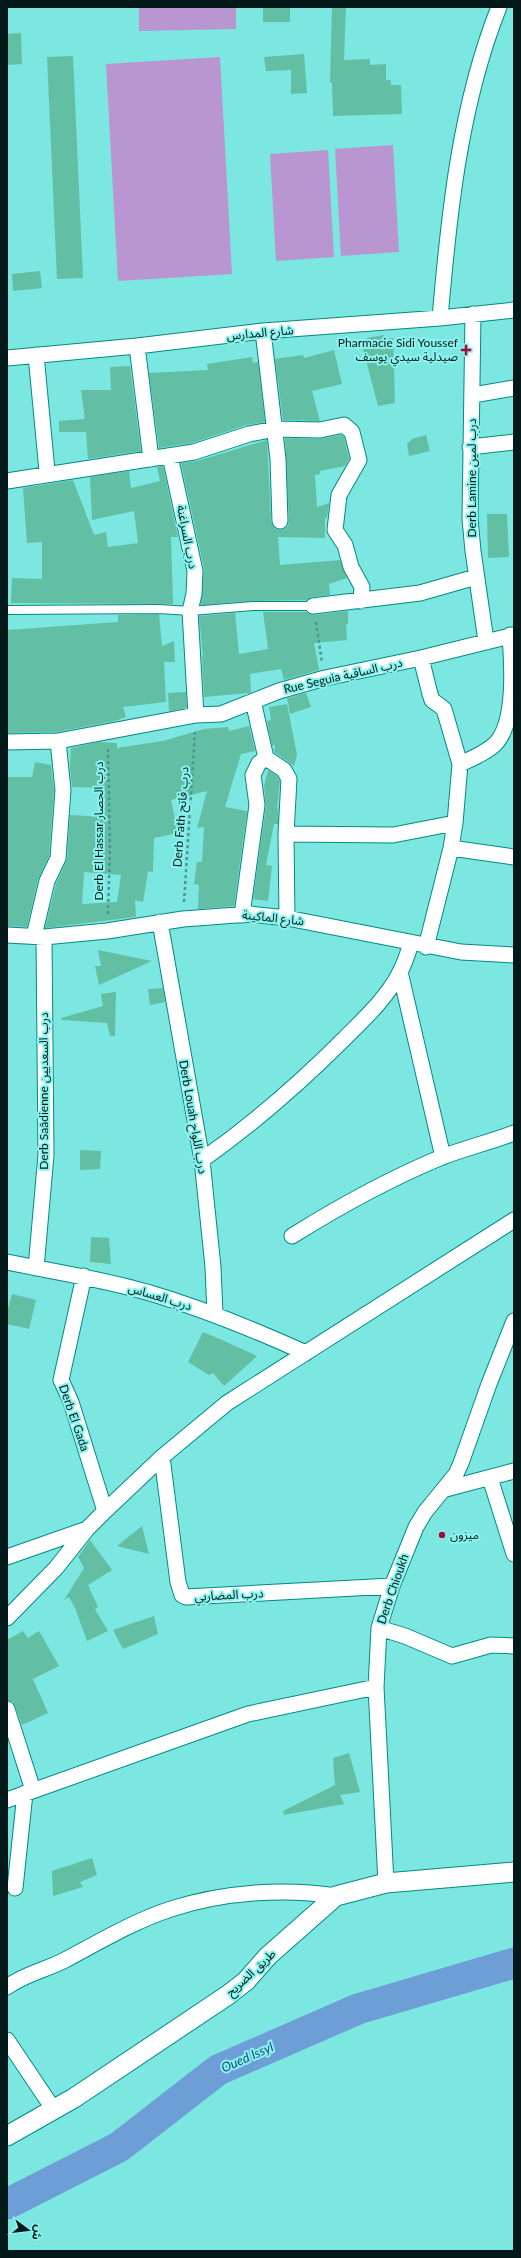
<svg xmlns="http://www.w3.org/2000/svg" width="521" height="2258" viewBox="0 0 521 2258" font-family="Lato,'Noto Sans Arabic',sans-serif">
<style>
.green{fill:#b996cf}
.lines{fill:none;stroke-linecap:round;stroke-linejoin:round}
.river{stroke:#6d9ed5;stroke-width:31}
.building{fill:#62bfa3;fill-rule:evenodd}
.service-casing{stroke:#008a87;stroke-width:10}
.minor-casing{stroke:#008a87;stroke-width:17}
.tertiary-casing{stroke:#008a87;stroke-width:21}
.path{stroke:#4c9592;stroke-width:2.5;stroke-dasharray:3 3;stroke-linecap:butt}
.service{stroke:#fff;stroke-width:8}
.minor{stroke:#fff;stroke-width:15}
.tertiary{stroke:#fff;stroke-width:19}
.poi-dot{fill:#a50a3e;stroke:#8af3ee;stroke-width:1.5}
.labels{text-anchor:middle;stroke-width:4;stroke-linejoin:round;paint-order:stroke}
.street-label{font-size:12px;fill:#031919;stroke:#8af3ee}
.poi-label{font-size:12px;fill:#031919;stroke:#8af3ee;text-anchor:end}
.water-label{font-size:13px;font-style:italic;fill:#16497c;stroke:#8af3ee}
</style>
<rect width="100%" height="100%" fill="#7ce6e1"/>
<!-- green -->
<path class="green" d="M139 7H236V29L139 31Z
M220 57 232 274 118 281 106 64Z
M393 145 399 252 341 256 335 149Z
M328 150 334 257 276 261 270 154Z"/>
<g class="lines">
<!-- river -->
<path class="river" d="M7 2204 119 2147 218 2070 358 2009 514 1963"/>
</g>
<!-- building -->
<path class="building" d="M263 7H290V22H263Z
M332 7H346L344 60 370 59V65L386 64V80H391V85H401L402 114 333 116 332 83 330 82Z
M21 33 22 64 7 65V34Z
M304 54 307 93 291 94V70L266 71 264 57Z
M73 56 83 278 57 279 47 57Z
M40 271 42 288 13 291 12 274Z
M384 335 385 339 393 338 395 403 378 406 362 345 366 343 367 338Z
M334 350 342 384 312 391 320 421 283 420 275 359 303 355 304 358Z
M252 357 253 363 258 362 265 422 246 425 192 443 159 448 149 373 208 370 207 364Z
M130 366 141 451 88 459 86 432H59V421L85 419 81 390H111L110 367Z
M341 435 344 437 349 459 345 466 320 471V474L315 475 317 507 329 503 327 518H325V538L278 537 280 565 340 560 347 578 329 584 330 595 312 597 306 600 253 601 201 605 204 569 181 463 197 461 267 440 271 521 275 529 281 530 288 526 289 521 285 438 320 439Z
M426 435 430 451 409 456 407 444 412 439Z
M163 466 178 537H171L173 604 11 603 12 578 42 579V542L27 543 23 488 73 480 94 535 106 532 108 547 138 543 134 511 92 520 90 477 129 471 131 488 160 481 157 467Z
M487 514H507L509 557 488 558Z
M348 611V624H346L347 640 314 643 319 670 284 680 281 669 250 674 251 692 249 693 204 697 202 656H203L199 616 235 613 239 654 268 649 263 612H306L314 615Z
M159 614 162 646 174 641 175 662H164L166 702 123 707 126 717 115 721 57 732 7 733V630L118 622V615Z
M186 692 187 708 169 711 168 693Z
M306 693 311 707 290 714 287 698Z
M287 704 297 755 294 766 274 752 275 745 272 746 267 721 271 720 269 707Z
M249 726 255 751 241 754 225 807 247 811 234 906 198 909 199 885 194 884 197 862H202L204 827 197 828 207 791 171 800 178 833 154 838 153 872 148 871 143 902 135 900 136 917 45 928 56 884 67 859 70 815 102 817 103 788 72 787 70 768 71 748 99 742 117 743V748L163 741 204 729 228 727 229 731ZM84 872 121 875 117 902 82 904Z
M35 762 51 765 54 790 49 856 38 879 27 927 7 926V777H32Z
M268 770 277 776 280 781 277 808 278 809V824H274L266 865 272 866 268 901 253 899 266 806 264 786Z
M98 950 152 961 99 985 95 966H101Z
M163 988 165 1002 150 1005 148 989Z
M116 992 115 1036H110L107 1023 62 1020 61 1018 103 1006 101 994Z
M80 1150 101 1151 100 1169 80 1170Z
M91 1237 109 1238 111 1264 90 1262Z
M12 1294 36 1300 29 1329 7 1324V1312Z
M203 1332 222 1340 257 1356 224 1386 213 1373 209 1375 188 1362Z
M142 1526 149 1554 117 1546Z
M90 1540 112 1570 88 1585 98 1607 95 1609 108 1631 87 1641 75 1608 69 1597 64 1600 84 1568 78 1557Z
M154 1616 158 1634 123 1649 113 1630Z
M23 1631 28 1638 39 1631 59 1666 33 1679 48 1713 22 1725 15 1706 13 1702 7 1700V1640Z
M349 1753 360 1792 340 1795 344 1804 284 1815 283 1811 335 1785 333 1758Z
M92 1858 97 1875 80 1882 83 1887 53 1896 52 1871Z"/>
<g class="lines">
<defs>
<path id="service" d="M7 610 159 609 190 611 253 606H313"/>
<path id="minor" d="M473 314 470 519 473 551 486 641
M440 318C449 213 460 105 499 7
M263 331 278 459 280 521
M137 346 151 459
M36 355 47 471 43 475
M7 358 137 346 263 331 440 318 514 310
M473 395 514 388
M470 447 514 442
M170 456 195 571 194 594 190 611 196 715
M7 481 194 452 249 434 275 429 320 430 344 425 352 432 359 460 339 495 335 530 345 545 351 567 362 587 361 601
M313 606 420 593 476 577
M421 658 430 694 432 700 444 709 460 764
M253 701 266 758 284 770 289 779 286 834 287 918
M7 742 58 741 196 715 221 714 279 691 325 678 421 658 514 635
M286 834 393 835 455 823
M451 848 514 857
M242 915 257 805 253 775 259 763 266 758
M160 922 202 1160 213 1267 215 1314
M7 935 44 937 107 931 183 919 250 914 287 918 461 952 514 955
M34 936 47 881 58 858 63 790 58 741
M426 947 451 848 455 823 460 764C473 758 488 752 497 742 516 719 512 663 510 635
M400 972 443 1157
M202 1160C253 1124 300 1083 344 1039 364 1019 387 998 400 972 405 963 408 953 411 943
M292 1236C340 1206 389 1179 442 1157 466 1148 490 1142 514 1133
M7 1262C55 1272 103 1279 150 1293 204 1309 255 1330 306 1353
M36 1268 46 1155 44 937
M84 1276 61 1380 71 1402 105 1511
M162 1457 178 1582 182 1595 186 1597 392 1586
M490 1478 514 1554
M446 1489 514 1471
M7 1557 87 1529
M7 1618 56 1568 87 1529 105 1511 162 1457 227 1403 514 1220
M379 1628 405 1636 452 1656 491 1645 514 1646
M7 1709 33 1790
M7 1800 248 1714 376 1687
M386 1883 376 1687 379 1628 392 1586 416 1527 425 1512 456 1474 461 1463 489 1384 514 1321
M15 1888 25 1793
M7 1987C24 1974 46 1970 65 1960 99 1942 134 1921 171 1909 223 1892 283 1888 336 1896
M7 2040 54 2110"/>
<path id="tertiary" d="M7 2136 74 2098 228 1995 246 1981 268 1956 336 1896 386 1883 514 1872"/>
</defs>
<!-- service casing -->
<use href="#service" class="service-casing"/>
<!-- minor casing -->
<use href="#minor" class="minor-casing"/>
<!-- tertiary casing -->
<use href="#tertiary" class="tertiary-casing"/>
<!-- path -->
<path class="path" d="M316 622 322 663
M184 902 195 732
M108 914 110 847 108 747"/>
<!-- service -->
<use href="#service" class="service"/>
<!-- minor -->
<use href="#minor" class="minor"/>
<!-- tertiary -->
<use href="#tertiary" class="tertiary"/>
</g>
<!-- markers -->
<g class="poi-dot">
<path d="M464 344h4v4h4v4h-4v4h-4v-4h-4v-4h4z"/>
<circle cx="442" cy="1535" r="4"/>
</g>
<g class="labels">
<!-- street labels -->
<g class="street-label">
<text transform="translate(260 333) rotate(-5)" y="4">شارع المدارس</text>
<text transform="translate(472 478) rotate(-90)" y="4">Derb Lamine درب لمين</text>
<text transform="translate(187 537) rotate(79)" y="4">درب السراغنة</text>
<text transform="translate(343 676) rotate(-13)" y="4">Rue Seguia درب الساقية</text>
<text transform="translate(181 817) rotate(-86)" y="4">Derb Fath درب فاتح</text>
<text transform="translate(99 831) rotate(-90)" y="4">Derb El Hassar درب الحصار</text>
<text transform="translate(273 918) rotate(6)" y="4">شارع الماكينة</text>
<text transform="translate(44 1091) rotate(-90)" y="4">Derb Saâdienne درب السعديين</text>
<text transform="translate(193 1117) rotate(80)" y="4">Derb Louah درب اللواح</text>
<text transform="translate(160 1297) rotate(17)" y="4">درب العساس</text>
<text transform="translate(74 1418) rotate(71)" y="4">Derb El Gada</text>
<text transform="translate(393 1589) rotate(-71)" y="4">Derb Chioukh</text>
<text transform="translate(229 1595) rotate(-3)" y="4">درب المضاربي</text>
<text transform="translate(251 1973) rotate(-43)" y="4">طريق الضريح</text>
</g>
<!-- poi labels -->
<g class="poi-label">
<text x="458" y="347">Pharmacie Sidi Youssef<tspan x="458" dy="14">صيدلية سيدي يوسف</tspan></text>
<text x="450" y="1539" text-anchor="start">ميزون</text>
</g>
<!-- water labels -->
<g class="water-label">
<text transform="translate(247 2057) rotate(-24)" y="5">Oued Issyl</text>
</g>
</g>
<!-- border -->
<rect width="521" height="2258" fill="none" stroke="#031919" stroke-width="16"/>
<!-- north arrow -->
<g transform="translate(28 2230) rotate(105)" stroke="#8af3ee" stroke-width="3" paint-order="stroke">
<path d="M0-3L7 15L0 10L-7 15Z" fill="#031919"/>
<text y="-6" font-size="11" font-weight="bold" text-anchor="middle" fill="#031919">ش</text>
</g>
</svg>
